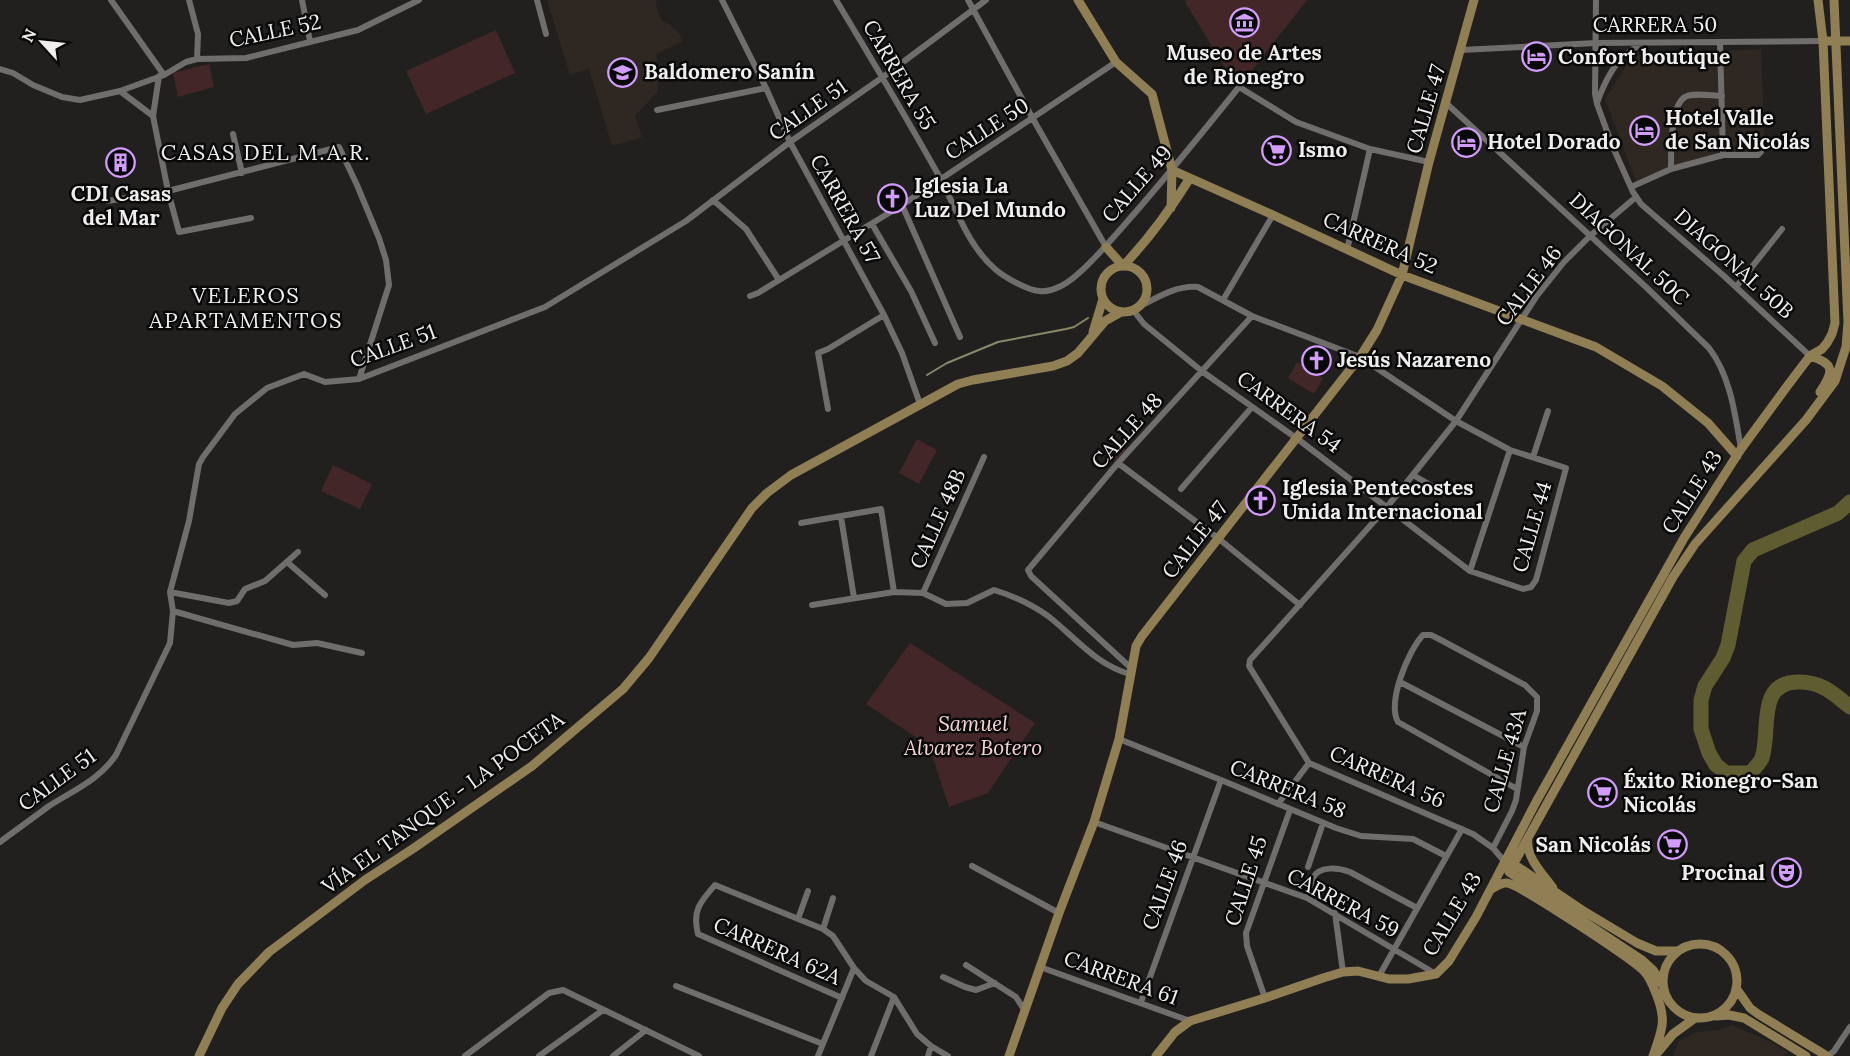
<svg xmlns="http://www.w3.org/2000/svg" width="1850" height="1056" viewBox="0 0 1850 1056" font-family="Lora,serif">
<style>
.built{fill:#2f2822}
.green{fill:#432628}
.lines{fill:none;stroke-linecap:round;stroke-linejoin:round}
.stream{stroke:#8a8869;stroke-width:2}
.river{stroke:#5f5c31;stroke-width:15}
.street{stroke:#706e6c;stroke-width:6}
.secondary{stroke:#907e54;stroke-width:9}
.labels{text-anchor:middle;stroke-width:5;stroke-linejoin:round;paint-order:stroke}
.street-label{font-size:21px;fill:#f0eeed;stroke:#0a0909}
.poi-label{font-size:21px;font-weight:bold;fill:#f0eeed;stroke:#0a0909;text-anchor:start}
.park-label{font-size:21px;font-style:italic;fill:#f5d4d5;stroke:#0a0909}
.neighbourhood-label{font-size:22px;letter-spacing:1.5px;fill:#f0eeed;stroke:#0a0909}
</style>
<rect width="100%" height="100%" fill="#21201e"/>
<!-- built -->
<path class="built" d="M547 0H656L657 9 661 20 670 25 679 33 683 41 657 54 658 91 635 116 642 137 612 146 589 69 570 75Z
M1761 49 1765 151 1667 169 1636 181 1605 99 1632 56Z
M1732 1025 1770 1042 1788 1052 1784 1056H1673L1679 1041 1696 1032 1718 1030Z"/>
<!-- green -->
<path class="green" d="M1187 0H1307L1239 87 1233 81 1185 2Z
M496 30 515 73 426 114 406 71Z
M209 64 214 87 178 97 173 73Z
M1297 362 1323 378 1314 394 1288 378Z
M917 439 937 450 919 484 899 473Z
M1116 442 1126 450 1115 461 1105 453Z
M333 465 372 484 360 509 321 491Z
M910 643 1035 723 988 793 949 807 929 746 866 704Z"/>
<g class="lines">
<!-- stream -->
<path class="stream" d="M927 375 947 363 998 342 1066 329 1074 327 1088 318"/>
<!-- river -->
<path class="river" d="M1850 502 1838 513 1753 550 1744 561 1728 645 1723 658 1705 686 1701 700V729L1709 753 1716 765 1726 773H1750C1754 769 1760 763 1762 758 1771 732 1756 683 1797 682 1821 681 1833 693 1850 707"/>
<!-- street -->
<path class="street" d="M111 0 164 75
M189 0 198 34 197 59
M302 0 310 41
M537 0 546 34
M722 0 766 88 790 142 884 315 902 353 920 404
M836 0C871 58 906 117 939 176 956 207 967 245 995 269 1004 277 1027 290 1039 291 1046 292 1055 289 1061 286 1080 277 1111 240 1126 223 1165 179 1202 133 1239 87L1296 122 1370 149 1429 162
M968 0 1033 119 1106 247
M1596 0 1595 94 1597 104 1612 145 1633 192 1641 204 1724 276 1810 356
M1720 42 1723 155
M1461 50 1596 43 1823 41
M0 69 13 73 33 85 62 97 80 100 120 91 164 75 186 62 197 59 246 58 358 30 419 0
M159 76 153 116 168 191 179 232 251 218
M120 91 153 116
M1446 103 1647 288 1709 348C1731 377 1735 415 1741 449
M1597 103C1603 86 1612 66 1626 54 1631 50 1637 47 1642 43
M657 110 766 88
M233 134 242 173
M1671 169C1671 154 1670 105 1685 97 1693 92 1712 96 1722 96
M1631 187 1671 169 1723 155H1758L1761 152V143
M713 200 746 229 779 280
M108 201 168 191 339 147 357 185 379 238 386 260 389 285 359 379
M902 205 960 337
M872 224 911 291 935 343
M1347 250 1370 149
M1736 287 1782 229
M750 296 758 293 902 205 1116 62
M1223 300 1273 215
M1133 310 1144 324 1203 372 1299 440 1470 571 1523 589 1531 587 1536 580 1566 468 1510 450 1456 421 1360 357 1252 316 1198 287C1175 285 1155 299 1135 309
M828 409 818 353 828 349 884 315
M1533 457 1548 411
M1118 463 1219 539 1300 605
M1413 475 1446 494
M1181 489 1252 407
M841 517 854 598
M801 523 881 509 894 592
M287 562 325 595
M1470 571 1510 450
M170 592 229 603 237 601 245 589 265 581 298 552
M923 593 984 457
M812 605 894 592 923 593 946 604 967 603 994 590C1014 596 1031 604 1048 616 1075 637 1096 665 1130 674
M173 611 293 645 317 643 362 653
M1131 668 1031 576 1028 570 1118 463 1252 316
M1400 682 1524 747
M1119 739 1221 780 1336 828 1361 836 1413 839 1446 856
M1278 804 1309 763
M1094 822 1307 898 1436 974
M0 842C16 830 33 818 49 806 74 790 99 780 116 755L170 643 173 611 170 592 189 521 199 464 203 457 235 414 267 388 304 374 325 382 359 379 545 307 686 221 790 142 883 77 986 0
M1493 848 1512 811 1516 800 1524 747 1537 711V697L1525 685 1439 639 1431 635H1423C1408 651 1387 702 1398 722L1517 789
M1504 861 1493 848 1473 834 1309 763 1249 666 1250 660 1387 507 1456 421 1536 297 1564 262 1590 236 1636 197
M972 866 1059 913
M1308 867 1323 823
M1307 898C1309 892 1310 884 1313 878 1319 865 1339 868 1350 872L1417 908
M1335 913 1343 972
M798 919 808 891
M823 929 833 898
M966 965 1016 997 1025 1011
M1040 967 1190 1021
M1379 976 1462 829
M943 977 965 987 976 990 995 983
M676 986 823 1044
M842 998 698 934C692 911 700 902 715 885L823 929 833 936 854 968 866 981 894 997 917 1034 931 1046 948 1056
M1265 998 1247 946 1246 933 1290 810
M1141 1002 1221 780
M465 1056 549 993 563 990 699 1056
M539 1056 603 1010
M613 1056 646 1030
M818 1056 854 968
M871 1056 894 997
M928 1056 931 1046
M1828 1056 1834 1051 1850 1027"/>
<!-- secondary -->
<path class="secondary" d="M1078 0 1116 62 1152 94 1172 170 1171 208
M1823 41H1850
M1172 170 1273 215 1402 275 1596 347 1662 386 1708 423 1737 456
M1106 247 1123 266C1149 239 1170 210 1190 178
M1101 289a23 23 0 1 1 46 0a23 23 0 1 1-46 0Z
M1093 332 1103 299
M1810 356C1835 364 1834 371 1820 392
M1528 838C1525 857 1543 874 1553 888
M1509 863 1518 867 1582 910 1637 943 1656 951H1677
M1508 868 1509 872 1642 960 1653 970 1662 984
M1509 872 1673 577 1695 544 1806 420 1835 381 1846 347 1848 322 1834 0
M1490 890C1495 887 1501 882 1507 883 1519 884 1629 957 1643 970 1649 976 1652 983 1655 991 1667 1019 1663 1028 1653 1056
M1663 981a37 37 0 1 1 74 0a37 37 0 1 1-74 0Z
M1736 988 1750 1008 1758 1014 1827 1056
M1716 1016 1729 1015 1744 1018 1806 1056
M1658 1052 1673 1034 1695 1018
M199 1056 222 1008 238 984 269 952 365 880 414 848 532 766 623 689 649 658 752 508 767 493 791 475 958 384 973 380 1053 366 1067 361 1078 353 1105 321 1121 312
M1009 1056 1059 913 1094 822 1119 739 1136 646 1142 636 1341 381 1360 357 1377 330 1402 275 1429 162 1474 0
M1156 1056 1175 1032 1190 1021 1265 998 1323 978 1343 972 1358 971 1389 979H1408L1436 974 1449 961 1476 917 1536 802 1684 538 1741 449 1788 385 1810 356 1822 349 1827 343 1832 334 1835 323 1823 41 1818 0"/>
</g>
<!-- icons -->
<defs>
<symbol id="museum-ring" viewBox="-11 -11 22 22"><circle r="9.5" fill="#0a0909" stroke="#d29cfd" stroke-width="1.5"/><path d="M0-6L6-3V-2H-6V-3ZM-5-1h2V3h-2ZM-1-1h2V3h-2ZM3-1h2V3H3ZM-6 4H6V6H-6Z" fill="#d29cfd"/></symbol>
<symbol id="hotel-ring" viewBox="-11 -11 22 22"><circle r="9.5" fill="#0a0909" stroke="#d29cfd" stroke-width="1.5"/><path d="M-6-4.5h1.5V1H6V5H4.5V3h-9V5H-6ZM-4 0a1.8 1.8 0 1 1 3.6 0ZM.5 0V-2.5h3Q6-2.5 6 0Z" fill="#d29cfd"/></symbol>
<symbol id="school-ring" viewBox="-11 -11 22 22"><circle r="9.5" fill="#0a0909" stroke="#d29cfd" stroke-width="1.5"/><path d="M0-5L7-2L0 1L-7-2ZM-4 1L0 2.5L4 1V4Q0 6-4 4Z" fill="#d29cfd"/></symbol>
<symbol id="supermarket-ring" viewBox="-11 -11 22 22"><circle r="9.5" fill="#0a0909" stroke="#d29cfd" stroke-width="1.5"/><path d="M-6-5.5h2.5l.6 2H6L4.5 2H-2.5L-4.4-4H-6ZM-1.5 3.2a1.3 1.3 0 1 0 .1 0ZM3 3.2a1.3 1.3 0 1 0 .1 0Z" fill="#d29cfd"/></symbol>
<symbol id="building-ring" viewBox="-11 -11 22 22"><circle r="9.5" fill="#0a0909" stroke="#d29cfd" stroke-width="1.5"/><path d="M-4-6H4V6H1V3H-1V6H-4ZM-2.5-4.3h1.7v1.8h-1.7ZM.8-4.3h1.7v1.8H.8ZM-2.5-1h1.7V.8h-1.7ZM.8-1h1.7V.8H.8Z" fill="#d29cfd"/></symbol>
<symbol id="church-ring" viewBox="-11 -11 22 22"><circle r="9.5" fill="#0a0909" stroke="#d29cfd" stroke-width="1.5"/><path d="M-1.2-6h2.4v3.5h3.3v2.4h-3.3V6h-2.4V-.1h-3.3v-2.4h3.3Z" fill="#d29cfd"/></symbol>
<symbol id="theatre-ring" viewBox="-11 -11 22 22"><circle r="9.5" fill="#0a0909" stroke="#d29cfd" stroke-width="1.5"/><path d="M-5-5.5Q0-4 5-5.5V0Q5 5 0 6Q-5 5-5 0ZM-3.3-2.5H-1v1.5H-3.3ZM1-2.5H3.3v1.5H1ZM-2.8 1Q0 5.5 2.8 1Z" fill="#d29cfd"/></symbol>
</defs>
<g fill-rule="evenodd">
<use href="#museum-ring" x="1228" y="6" width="33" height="33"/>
<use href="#hotel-ring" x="1520" y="40" width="33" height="33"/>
<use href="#school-ring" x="606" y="56" width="33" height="33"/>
<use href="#hotel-ring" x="1628" y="114" width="33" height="33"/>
<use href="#hotel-ring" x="1450" y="126" width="33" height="33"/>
<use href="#supermarket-ring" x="1260" y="134" width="33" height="33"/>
<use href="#building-ring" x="104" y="146" width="33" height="33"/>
<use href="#church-ring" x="876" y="182" width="33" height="33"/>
<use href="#church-ring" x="1300" y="344" width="33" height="33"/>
<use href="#church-ring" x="1244" y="484" width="33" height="33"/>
<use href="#supermarket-ring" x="1586" y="776" width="33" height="33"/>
<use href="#supermarket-ring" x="1656" y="828" width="33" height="33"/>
<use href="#theatre-ring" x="1770" y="856" width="33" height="33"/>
</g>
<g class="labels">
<!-- street labels -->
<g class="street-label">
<text x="1655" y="32">CARRERA 50</text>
<text transform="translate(275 31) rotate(-12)" y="7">CALLE 52</text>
<text transform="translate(899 75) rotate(60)" y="7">CARRERA 55</text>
<text transform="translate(1426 109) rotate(-74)" y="7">CALLE 47</text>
<text transform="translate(808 110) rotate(-35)" y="7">CALLE 51</text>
<text transform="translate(987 129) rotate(-33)" y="7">CALLE 50</text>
<text transform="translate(1137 184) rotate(-49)" y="7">CALLE 49</text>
<text transform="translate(845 209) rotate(61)" y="7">CARRERA 57</text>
<text transform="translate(1380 243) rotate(24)" y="7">CARRERA 52</text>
<text transform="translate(1629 249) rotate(43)" y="7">DIAGONAL 50C</text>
<text transform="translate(1734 264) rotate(42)" y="7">DIAGONAL 50B</text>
<text transform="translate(1529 286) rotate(-53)" y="7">CALLE 46</text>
<text transform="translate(393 346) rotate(-20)" y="7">CALLE 51</text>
<text transform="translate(1289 412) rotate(36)" y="7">CARRERA 54</text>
<text transform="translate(1127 431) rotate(-48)" y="7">CALLE 48</text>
<text transform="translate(1692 492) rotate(-58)" y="7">CALLE 43</text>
<text transform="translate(938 519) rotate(-66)" y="7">CALLE 48B</text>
<text transform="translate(1532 527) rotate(-74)" y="7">CALLE 44</text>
<text transform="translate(1195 540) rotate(-52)" y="7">CALLE 47</text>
<text transform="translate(1505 761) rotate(-74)" y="7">CALLE 43A</text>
<text transform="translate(1387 777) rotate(24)" y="7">CARRERA 56</text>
<text transform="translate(57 780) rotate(-36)" y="7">CALLE 51</text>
<text transform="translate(1288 789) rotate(22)" y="7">CARRERA 58</text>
<text transform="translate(443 803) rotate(-36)" y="7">VÍA EL TANQUE - LA POCETA</text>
<text transform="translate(1246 881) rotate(-72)" y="7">CALLE 45</text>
<text transform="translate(1165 885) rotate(-70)" y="7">CALLE 46</text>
<text transform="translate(1343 903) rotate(28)" y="7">CARRERA 59</text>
<text transform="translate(1452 914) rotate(-59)" y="7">CALLE 43</text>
<text transform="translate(777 951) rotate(24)" y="7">CARRERA 62A</text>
<text transform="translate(1121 978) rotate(20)" y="7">CARRERA 61</text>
</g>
<!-- poi labels -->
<g class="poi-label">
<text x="1244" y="60" text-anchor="middle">Museo de Artes<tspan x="1244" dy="24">de Rionegro</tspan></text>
<text x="1558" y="64">Confort boutique</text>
<text x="644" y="79">Baldomero Sanín</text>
<text x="1665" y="125">Hotel Valle<tspan x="1665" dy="24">de San Nicolás</tspan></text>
<text x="1487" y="149">Hotel Dorado</text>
<text x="1298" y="157">Ismo</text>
<text x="914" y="193">Iglesia La<tspan x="914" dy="24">Luz Del Mundo</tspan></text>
<text x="121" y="201" text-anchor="middle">CDI Casas<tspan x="121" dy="24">del Mar</tspan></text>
<text x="1337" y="367">Jesús Nazareno</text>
<text x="1282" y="495">Iglesia Pentecostes<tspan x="1282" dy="24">Unida Internacional</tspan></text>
<text x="1623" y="788">Éxito Rionegro-San<tspan x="1623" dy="24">Nicolás</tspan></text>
<text x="1651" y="852" text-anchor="end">San Nicolás</text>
<text x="1765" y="880" text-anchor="end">Procinal</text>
</g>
<!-- park labels -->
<g class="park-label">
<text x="973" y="731">Samuel<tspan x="973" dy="24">Alvarez Botero</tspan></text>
</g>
<!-- neighbourhood labels -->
<g class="neighbourhood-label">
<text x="266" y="160">CASAS DEL M.A.R.</text>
<text x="246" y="303">VELEROS<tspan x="246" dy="25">APARTAMENTOS</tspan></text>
</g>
</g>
<!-- north arrow -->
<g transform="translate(42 42) rotate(297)" stroke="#0a0909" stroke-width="4.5" paint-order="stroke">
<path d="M0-4.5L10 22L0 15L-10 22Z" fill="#f0eeed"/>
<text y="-9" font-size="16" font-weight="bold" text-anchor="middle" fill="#f0eeed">N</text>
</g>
</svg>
